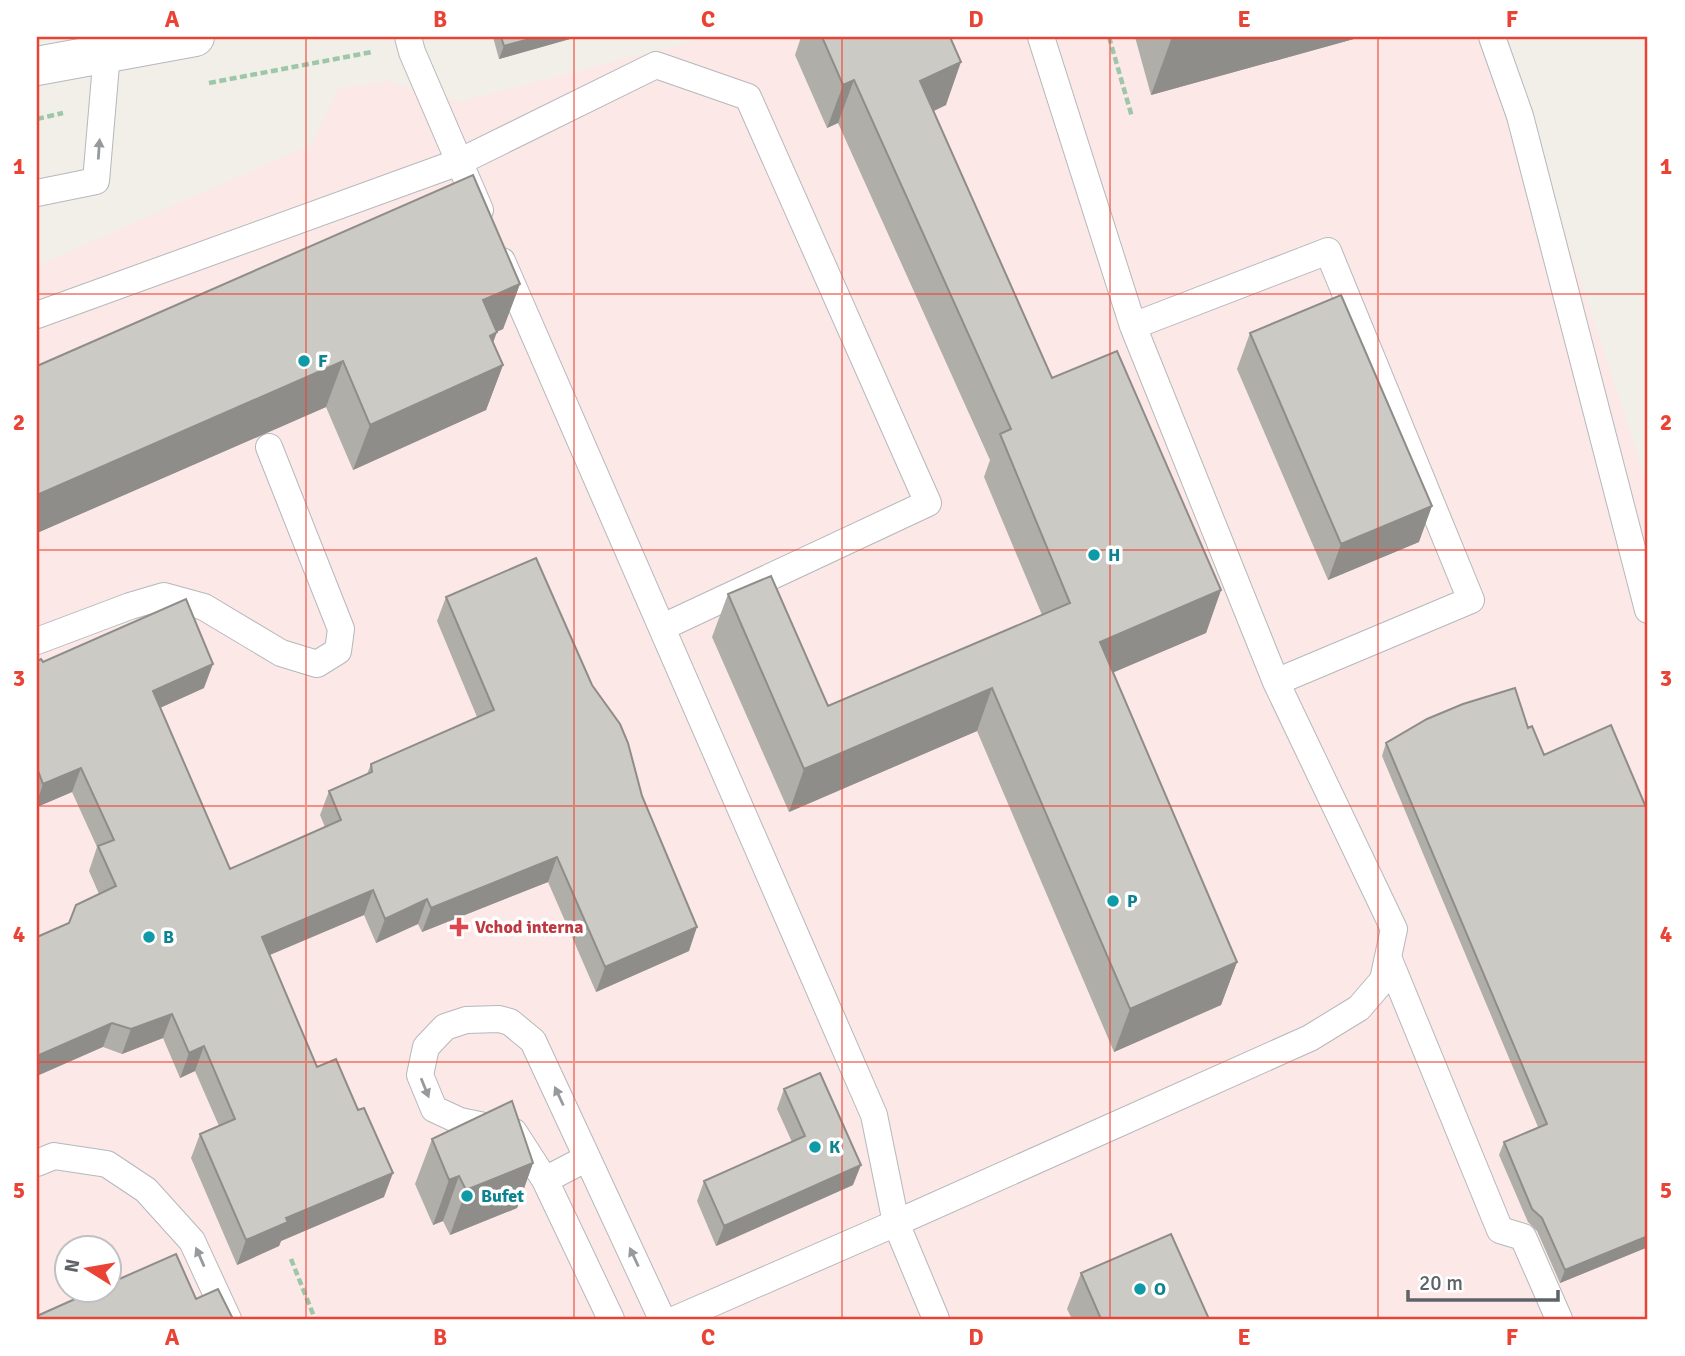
<svg xmlns="http://www.w3.org/2000/svg" width="1685" height="1356" viewBox="0 0 1685 1356" font-family="Signika,sans-serif">
<style>
.medical{fill:#fce8e6;fill-rule:evenodd}
.lines{fill:none;stroke-linecap:round;stroke-linejoin:round}
.service-casing{stroke:#b5b8bc;stroke-width:28}
.minor-casing{stroke:#b5b8bc;stroke-width:40}
.path{stroke:#9cc7a9;stroke-width:4.5;stroke-dasharray:7 3.5;stroke-linecap:butt}
.service{stroke:#fff;stroke-width:26}
.minor{stroke:#fff;stroke-width:38}
.wall{fill:#afaea9}
.shaded-wall{fill:#8f8d8a}
.building{fill:#cccac5;stroke:#8f8d8a;stroke-width:2}
.oneway{fill:#979a9d}
.grid{fill:none;stroke:#ea4335;stroke-width:2;stroke-opacity:0.55}
.culture-dot{fill:#0f9aa8;stroke:#fff;stroke-width:2.5}
.health-dot{fill:#e0444e;stroke:#fff;stroke-width:2.5}
.labels{text-anchor:middle;stroke-width:7;stroke-linejoin:round;paint-order:stroke}
.culture-label{font-size:18px;font-weight:bold;fill:#0d838f;stroke:#fff;text-anchor:start}
.health-label{font-size:18px;font-weight:bold;fill:#be3a42;stroke:#fff;text-anchor:start}
.neatline{fill:none;stroke:#ea4335;stroke-width:2.5}
.grid-label{font-size:23px;text-anchor:middle;font-weight:bold;fill:#ea4335}
</style>
<rect width="100%" height="100%" fill="#f1efe8"/>
<!-- medical -->
<path class="medical" d="M709 37H1502L1648 488V1319H37V266L312 144 338 89 388 81 459 102ZM66 1248H108V1290H66Z"/>
<g class="lines">
<defs>
<path id="service" d="M408 37 412 52 480 210
M1041 37 1133 326 1276 682 1471 600 1328 251 1133 326
M1492 37 1520 116 1648 610
M37 193 96 181 107 53
M502 261 874 1115 896 1223 676 1319
M37 315 459 162 656 65 748 97 928 503 663 627
M37 641 130 606 164 596 204 607 281 653 317 664 338 651 341 629 269 447
M1388 957 1500 1230 1523 1237 1559 1319
M37 1163 54 1156 107 1164 146 1190 192 1241 228 1319
M545 1180 587 1158
M611 1319 545 1180 514 1132 460 1121 434 1109 420 1075 426 1047 445 1027 466 1020 499 1019 510 1022 533 1041 662 1319
M936 1319 896 1223 1310 1038 1359 1008 1383 980 1394 929 1276 682"/>
<path id="minor" d="M37 66 195 37"/>
</defs>
<!-- service casing -->
<use href="#service" class="service-casing"/>
<!-- minor casing -->
<use href="#minor" class="minor-casing"/>
<!-- path -->
<path class="path" d="M1109 37 1132 117
M209 83 372 52
M37 119 63 113
M291 1259 315 1319"/>
<!-- service -->
<use href="#service" class="service"/>
<!-- minor -->
<use href="#minor" class="minor"/>
</g>
<!-- wall -->
<path class="wall" d="M493 37H577L499 59Z
M801 37H950L946 105 934 111 1052 378 1221 590 1206 633 1113 672 1237 962 1221 1005 1114 1052 977 731 789 812 712 637 728 594 828 706 1042 615 984 477 990 460 838 123 827 128 795 55Z
M1135 37H1361L1151 95Z
M520 284 503 329 496 332 493 342 503 365 486 410 353 470 326 407 37 533V366Z
M1250 333 1419 542 1328 580 1237 369Z
M446 597 592 685 642 796 689 951 596 992 548 882 422 932 418 924 376 943 364 915 270 955 317 1067 384 1197 281 1241 279 1246 237 1265 191 1158 200 1134 219 1126 195 1071 180 1078 163 1038 122 1054 103 1047 69 923 99 894 89 871 97 847 72 792 37 807V661L204 688 160 708 230 869 325 827 320 815 329 791 367 774 371 764 477 717 437 621Z
M1528 728 1544 755 1648 1247 1560 1283 1537 1231 1528 1222 1499 1155 1504 1142 1538 1127 1382 756 1386 743Z
M784 1089 853 1185 716 1246 697 1201 704 1181 792 1142 777 1109Z
M432 1139 533 1163 517 1208 450 1235 443 1221 433 1225 415 1184Z
M1081 1273 1209 1319H1072L1067 1309Z"/>
<!-- shaded-wall -->
<path class="shaded-wall" d="M537 37H577L499 59 504 46Z
M1172 37H1361L1151 95Z
M961 62 946 105 905 124 920 81Z
M854 80 838 123 827 128 843 85Z
M520 284 503 329 467 345 483 300Z
M497 332 481 375 503 365 486 410 353 470 370 425 490 336Z
M343 361 326 407 37 533V495Z
M1432 506 1419 542 1328 580 1341 544Z
M1221 590 1206 633 1084 685 1100 642Z
M213 664 204 688 144 715 153 691Z
M992 688 977 731 789 812 804 769Z
M81 768 72 792 37 807V802L43 784Z
M557 857 548 882 422 932 431 908Z
M373 890 364 915 253 962 262 937Z
M427 899 418 924 376 943 385 919Z
M697 927 689 951 596 992 605 967Z
M1237 962 1221 1005 1114 1052 1130 1009Z
M172 1014 163 1038 122 1054 131 1029Z
M112 1023 103 1047 37 1076V1056Z
M204 1046 195 1071 180 1078 189 1053Z
M533 1163 517 1208 450 1235 466 1190Z
M861 1165 853 1185 716 1246 724 1226Z
M393 1173 384 1197 281 1241 279 1246 237 1265 246 1240 286 1218Z
M459 1176 443 1221 433 1225 449 1180Z
M1648 1236V1247L1560 1283 1565 1270Z"/>
<!-- building -->
<path class="building" d="M501 37H537L504 46Z
M822 37H950L961 62 920 81 1052 378 1117 351 1221 590 1100 642 1237 962 1130 1009 992 688 804 769 728 594 771 576 828 706 1070 603 1000 434 1011 429 854 80 843 85Z
M473 175 520 284 483 300 497 332 490 336 503 365 370 425 343 361 37 495V366Z
M1341 295 1432 506 1341 544 1250 333Z
M536 558 592 685 620 724 628 743 642 796 697 927 605 967 557 857 431 908 427 899 385 919 373 890 262 937 317 1067 336 1059 358 1110 364 1108 393 1173 286 1218 288 1222 246 1240 200 1134 235 1119 204 1046 189 1053 172 1014 131 1029 112 1023 37 1056V937L69 923 76 905 116 886 98 846 114 840 81 768 43 784 37 768V661L41 659 43 662 186 599 213 664 153 691 230 869 341 820 329 791 372 772 371 764 494 710 446 597Z
M1515 688 1528 728 1532 726 1544 755 1611 725 1648 812V1236L1565 1270 1542 1218 1532 1209 1504 1142 1547 1124 1386 743 1427 719 1463 704Z
M820 1073 861 1165 724 1226 704 1181 805 1136 784 1089Z
M512 1101 533 1163 466 1190 459 1176 449 1180 432 1139Z
M1171 1234 1209 1319H1101L1081 1273Z
M176 1254 196 1299 218 1289 233 1319H37V1316L95 1290H108V1284Z"/>
<!-- one-way arrows -->
<defs><path id="oneway-solid" d="M-6-.8H1V-3.2L6.5 0L1 3.2V.8H-6Z" transform="scale(1.75)"/></defs>
<g class="oneway">
<use href="#oneway-solid" transform="translate(99 149) rotate(-86)"/>
<use href="#oneway-solid" transform="translate(425 1088) rotate(68)"/>
<use href="#oneway-solid" transform="translate(559 1096) rotate(-115)"/>
<use href="#oneway-solid" transform="translate(200 1257) rotate(-114)"/>
<use href="#oneway-solid" transform="translate(634 1257) rotate(-115)"/>
</g>
<!-- grid -->
<path class="grid" d="M306 37V1319M574 37V1319M842 37V1319M1110 37V1319M1378 37V1319M37 294H1648M37 550H1648M37 806H1648M37 1062H1648"/>
<!-- markers -->
<g class="culture-dot">
<circle cx="304" cy="361" r="7"/>
<circle cx="1094" cy="555" r="7"/>
<circle cx="1113" cy="901" r="7"/>
<circle cx="149" cy="937" r="7"/>
<circle cx="815" cy="1147" r="7"/>
<circle cx="467" cy="1196" r="7"/>
<circle cx="1140" cy="1289" r="7"/>
</g>
<path class="health-dot" d="M455.5 916.5h7v7h7v7h-7v7h-7v-7h-7v-7h7z"/>
<g class="labels">
<!-- culture labels -->
<g class="culture-label">
<text x="318" y="367">F</text>
<text x="1108" y="561">H</text>
<text x="1127" y="907">P</text>
<text x="163" y="943">B</text>
<text x="829" y="1153">K</text>
<text x="481" y="1202">Bufet</text>
<text x="1154" y="1295">O</text>
</g>
<!-- health labels -->
<g class="health-label">
<text x="475" y="933">Vchod interna</text>
</g>
</g>
<!-- border -->
<rect width="1685" height="1356" fill="none" stroke="#ffffff" stroke-width="77"/>
<!-- north arrow -->
<g transform="translate(88 1269) rotate(281)"><circle r="33" fill="#ffffff" stroke="#bfc1c3" stroke-width="2"/>
<path d="M0-5L12 26L0 18L-12 26Z" fill="#ea4335"/>
<text y="-10" font-size="19" font-weight="bold" text-anchor="middle" fill="#5f6368">N</text>
</g>
<!-- scale -->
<path d="M1408 1290v10h150v-10" fill="none" stroke="#5f6368" stroke-width="3.5"/>
<text x="1419" y="1290" font-size="21" fill="#5f6368" stroke="#ffffff" stroke-width="5" paint-order="stroke">20 m</text>
<rect x="38" y="38" width="1608" height="1280" class="neatline"/>
<g class="grid-label">
<text x="172" y="27">A</text>
<text x="440" y="27">B</text>
<text x="708" y="27">C</text>
<text x="976" y="27">D</text>
<text x="1244" y="27">E</text>
<text x="1512" y="27">F</text>
<text x="19" y="174">1</text>
<text x="1666" y="174">1</text>
<text x="19" y="430">2</text>
<text x="1666" y="430">2</text>
<text x="19" y="686">3</text>
<text x="1666" y="686">3</text>
<text x="19" y="942">4</text>
<text x="1666" y="942">4</text>
<text x="19" y="1198">5</text>
<text x="1666" y="1198">5</text>
<text x="172" y="1345">A</text>
<text x="440" y="1345">B</text>
<text x="708" y="1345">C</text>
<text x="976" y="1345">D</text>
<text x="1244" y="1345">E</text>
<text x="1512" y="1345">F</text>
</g>
</svg>
